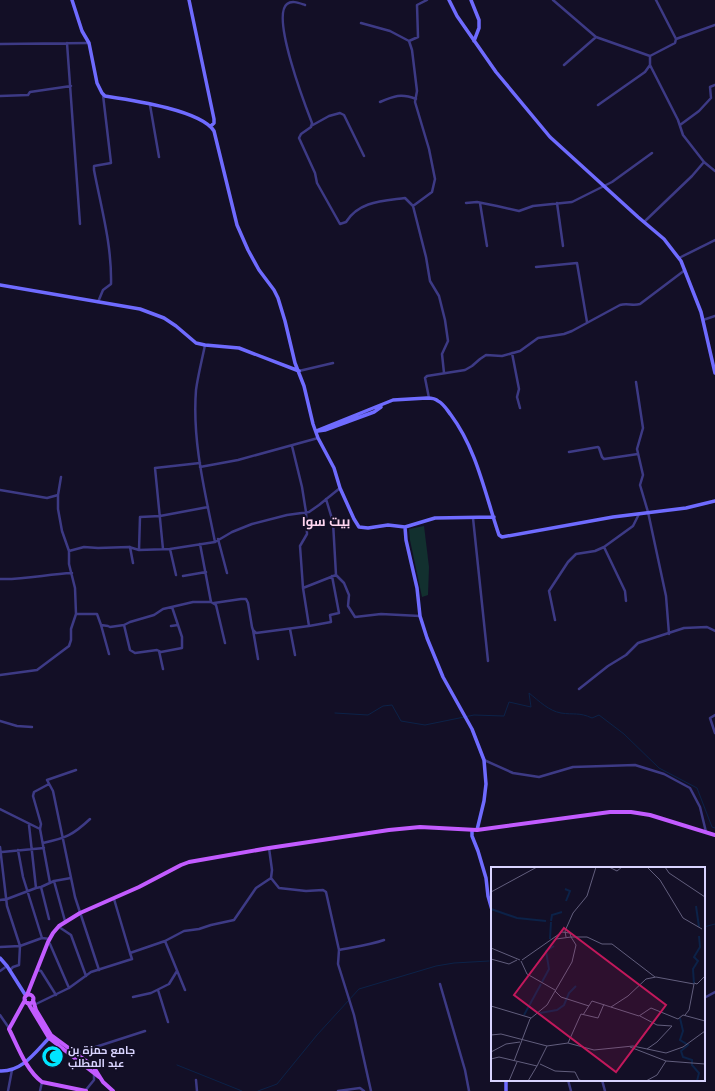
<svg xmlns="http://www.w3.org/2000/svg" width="715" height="1091" viewBox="0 0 715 1091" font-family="Arial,Cairo,sans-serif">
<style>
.green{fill:#12302f}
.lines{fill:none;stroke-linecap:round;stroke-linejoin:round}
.stream{stroke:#0c2248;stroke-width:1}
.street{stroke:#3d3a85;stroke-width:2.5}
.secondary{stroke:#6f6bff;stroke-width:3.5}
.primary{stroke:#c25bff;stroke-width:4}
.labels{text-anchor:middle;stroke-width:4;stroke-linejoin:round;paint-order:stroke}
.poi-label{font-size:11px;font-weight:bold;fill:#d9d4ff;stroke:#130f26;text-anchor:start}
.quarter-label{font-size:13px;font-weight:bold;fill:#ffd6f0;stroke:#130f26}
.inset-river{fill:none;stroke:#0c2248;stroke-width:2}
.inset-road{fill:none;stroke:#625e7d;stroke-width:1}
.view{fill:#c2185b;fill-opacity:0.15;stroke:#c2185b;stroke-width:2}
.inset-edge{fill:none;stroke:#d9d4ff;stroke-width:2}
</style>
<rect width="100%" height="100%" fill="#130f26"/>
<!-- green -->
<path class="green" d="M424 526 429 567 428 595 422 597 410 540 409 529Z"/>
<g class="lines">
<!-- stream -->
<path class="stream" d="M335 713 368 715 383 706 392 705 401 721 425 725 474 715 504 716 509 702 531 707 529 693C539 701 549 711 561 713 574 715 579 712 592 718L599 715 624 734 659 768 697 788 712 827 715 828
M704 927 715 924
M177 1065 242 1091
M258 1091 277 1084 317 1035 359 989 436 966 454 963 489 961"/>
<!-- street -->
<path class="street" d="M553 0 596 37 650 56V65L678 120 683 135 704 162 715 171
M305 5C299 3 292 0 287 4 271 16 305 105 312 123L311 127 301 134 299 138 315 173 317 183 340 224 346 222C359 201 383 201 405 198L413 206
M361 23 390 31 409 41 412 50 417 91 415 102 429 149 435 179 432 192 413 206 426 257 430 281 439 296 445 320 448 341 442 354 444 373
M676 39 715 25
M409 41 418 37 417 5 427 0
M67 43 80 224
M0 44 89 43
M650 56 675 43 676 39 656 0
M564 65 596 37
M0 96 28 95 30 92 71 86
M380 102C394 96 401 93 416 99
M150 105 159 157
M598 105 645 72 650 65
M680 125 699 111 711 98 710 87 715 85
M311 126 329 116 340 113 344 115 364 156
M466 203 477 202 497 206 519 211 533 206 572 202 612 182 652 153
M480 203 487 246
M557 203 563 246
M644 222 692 176 704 162
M679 258 715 240
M536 267 577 263 587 322
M98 302 103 290 111 284C112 245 101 207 94 170V166L111 163 103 95
M703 320 715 316
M205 345C202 360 198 375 196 390 192 441 205 492 215 542
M512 353 519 389 517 397 520 408
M299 371 333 363
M636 382 643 428 637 449 643 475 640 485 648 512 666 596 669 634
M429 398 425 378 427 376 465 370 472 366 480 359 486 355 502 356 520 351 538 338 564 334 572 331 620 305C627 303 633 306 640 304L685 270
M292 446 302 487 306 512 307 534 300 546 303 588
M569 452 598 447 599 448 602 457 604 459 638 454
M200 467 238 460 318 438
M0 490 47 498 58 495
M473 518 488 661
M218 539 227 573
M200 544 211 602
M130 547 133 563
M604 547 625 591 626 601
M163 549 155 468 200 463
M170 549 176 575
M139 550 140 517 160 516 208 507
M69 551 84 547 98 548 129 547 139 550 170 549 215 542 232 532 252 524 287 515 309 512 319 505 340 488
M336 575 344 583 349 595 348 606 355 617 381 614 420 616
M183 576 206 572
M0 579C24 580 48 574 72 573
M214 603 241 599H246L248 603 252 627 253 630 256 633 309 626 303 588 336 575 333 522 326 499
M76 614H97L101 625 108 626 110 627 124 625 130 622 154 615 163 609 193 602H211L216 605 225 643
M555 620 549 591 568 562 576 554 595 551 604 547 633 526 639 514
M101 625 109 654
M124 625 130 650 135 653 157 650 161 652 182 648V637L172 607
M171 626 178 625
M309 626 331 622 330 615 339 613 332 576
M290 629 295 655
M253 630 258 659
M159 651 163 669
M0 675 37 670 69 646 71 640V629L76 614 75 588 69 564V551L62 531 58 509V495L61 477
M579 689 608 666 626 655 638 643 684 628 707 627 715 631
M715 715 710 718 715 733
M0 721 17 726 32 727
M484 760 513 773 539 777 573 767 635 765 664 774 690 788 700 807 706 832
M76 770 47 780 53 791 75 897 99 970
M0 809 40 829 50 883
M29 825 36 888
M40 829 41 824 33 796 34 792 49 784
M43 843C66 838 73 835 90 819
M0 847 7 906 20 946 19 965 13 967 10 970
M269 848 272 870 271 878 279 888 306 891 323 890 326 892 339 950 338 964 354 1015 371 1091
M18 850 23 877 42 938
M2 852 44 848
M54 881 65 921
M41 887 49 919
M114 899 130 953 165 941 184 931 199 929 211 925 234 920 256 888 271 878
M0 900 7 899 36 888 41 887 54 881 71 878
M59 927 71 935 86 976
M165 941 185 990
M48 942 50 944 69 988
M0 947 20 946 42 938 50 939
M339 950C354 947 370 945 384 940
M37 970 41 971 56 995
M0 971 7 966
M440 984 465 1070 469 1091
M158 990 168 1022
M133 997 151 993 169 984 177 971
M704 998 715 992
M34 1005 69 988 91 972 132 959 130 953
M0 1015 9 1028
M77 1053 145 1031
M196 1080 197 1091
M568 1080 571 1091
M602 1080 605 1091
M8 1091 12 1070
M40 1091 42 1082
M85 1091 94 1080V1074
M338 1091 360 1088 364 1091"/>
<!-- secondary -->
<path class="secondary" d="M72 0 82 31 89 43 97 83 102 93 105 96C131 100 201 110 214 131L237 225 248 250 259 270 274 290 278 298 285 321 295 363 304 386 313 424 318 438 334 468 340 488 354 519 359 527 368 528 388 525 405 527 435 518 494 517
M189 0 214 119V123L211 126
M449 0 457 16 496 72 550 137 638 217 664 239 681 261 701 312 715 373
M471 0 479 20V28L474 41
M0 285 140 309 164 318 176 326 196 343 205 345 239 348 299 371
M316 431 393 400 427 398C431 398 435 398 438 401 444 404 447 410 451 415 477 450 485 494 499 535L502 537 613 517 686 508 715 501
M318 431 325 430 374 412 381 407
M405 527 406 540 417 588 420 616 427 638 443 677 472 729 484 760 486 784 484 801 477 830
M472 830V836L478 851 486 878 488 896 492 910
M0 958 7 966 26 996
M0 1071C23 1072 36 1051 51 1036
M506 1091V1080"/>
<!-- primary -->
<path class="primary" d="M24.5 999a4.5 4.5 0 1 1 9 0a4.5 4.5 0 1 1-9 0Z
M27 995 48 942 53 933 59 926 80 913 139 887 181 865 189 862 269 848 389 830 420 827 477 830 610 812H631L650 815 715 835
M25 1000 9 1029C18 1047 26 1070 42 1082L86 1091
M33 1000 36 1010 51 1035 93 1066 103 1082 113 1091
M28 1003 49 1038 99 1077"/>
</g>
<!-- icons -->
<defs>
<symbol id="mosque-disc" viewBox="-11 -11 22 22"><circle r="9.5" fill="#00e5ff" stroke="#130f26"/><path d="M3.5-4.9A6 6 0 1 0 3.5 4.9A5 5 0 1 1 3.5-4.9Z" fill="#111"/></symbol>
</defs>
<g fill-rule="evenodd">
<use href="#mosque-disc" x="40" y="1044" width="25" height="25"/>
</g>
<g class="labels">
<!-- poi labels -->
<g class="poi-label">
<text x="68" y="1054">جامع حمزة بن<tspan x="68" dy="13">عبد المطلب</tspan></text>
</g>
<!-- quarter labels -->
<g class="quarter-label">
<text x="326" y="526">بيت سوا</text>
</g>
</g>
<!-- overview -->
<g transform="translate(491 867)">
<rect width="214" height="214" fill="#130f26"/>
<path class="inset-river" d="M74 22 79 24 75 34M205 39 208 60M0 42 26 51 55 54M60 54 61 48 71 45M59 72 60 55M51 115 58 102 55 84 63 79M203 117 202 102 207 94 203 90 209 80 208 69M49 146 66 143 73 138 78 126 85 119M33 148 50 117M189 151 192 164 189 173 197 178 190 184 192 190 201 193V198L208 206 206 214"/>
<path class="inset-road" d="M118 0 126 4 131 0M156 0 169 13 192 51 211 62M174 0 178 6 214 30M0 25 46 0M75 70 74 64 82 46 96 29 105 0M80 70H96L111 77H121L164 110M65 72 80 70M0 81 29 93M0 92 18 97 26 93M31 93 71 65 79 66 80 70M30 94 36 107 64 123M203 116 206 117 214 109M64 124 70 130 98 139M0 139 40 151M120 140 137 129 155 112 165 110 203 117 198 143 194 148M92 148 101 134 148 149 160 141 187 152 192 148 214 154M149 149 166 158 181 159 166 175 156 182M0 168 10 167 56 179 77 176 103 183 142 179 175 186 192 180 214 164M77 176 90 147 107 151 113 137M139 180 175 194 214 197M0 185 15 177 29 175M0 192 8 190 46 199 56 179M23 194 39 152 56 138 81 95 85 78 80 70M49 197 64 204 84 205 88 213 92 214M18 214 26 195M37 214 46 199M155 214 166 208 175 194"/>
<path class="view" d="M73 61 175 138 125 205 23 128Z"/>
<rect width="214" height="214" class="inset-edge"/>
</g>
</svg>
